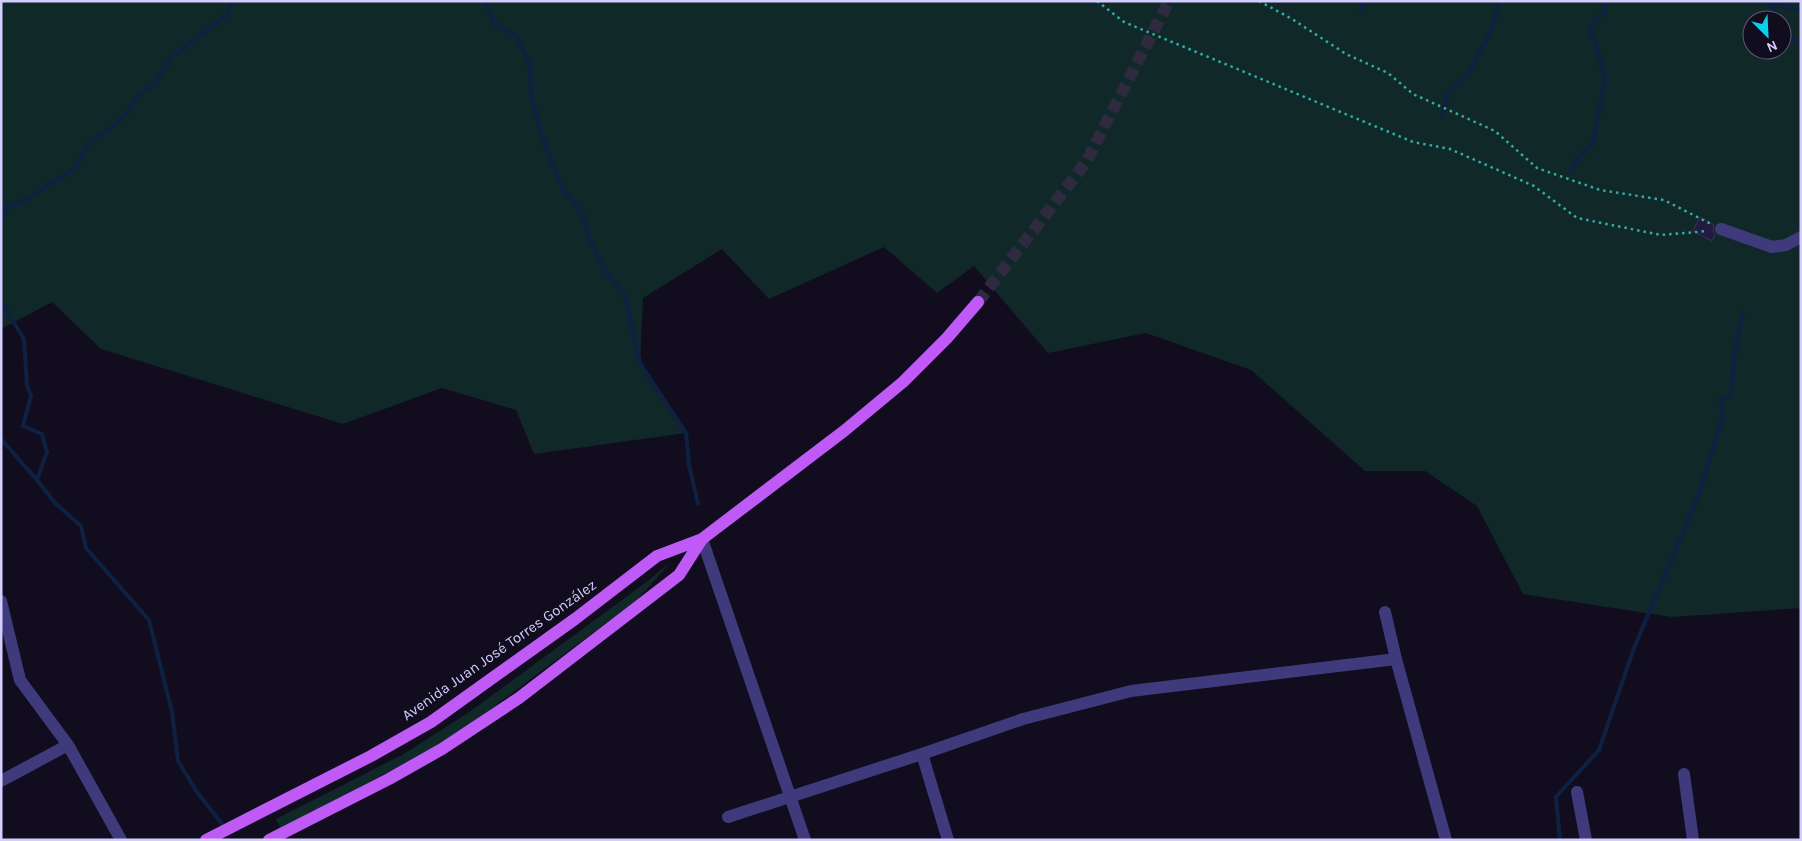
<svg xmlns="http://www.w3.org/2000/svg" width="1802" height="841" viewBox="0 0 1802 841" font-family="Karla,sans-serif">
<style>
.green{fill:#112828;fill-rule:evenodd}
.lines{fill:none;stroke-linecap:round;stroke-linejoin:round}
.stream{stroke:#0e2142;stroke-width:4}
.building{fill:#221a3f;stroke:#3b2d69}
.major-tunnel{stroke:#2e2a40;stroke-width:12;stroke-dasharray:12 6;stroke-linecap:butt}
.path{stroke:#33aba6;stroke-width:2.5;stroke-dasharray:2.5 4;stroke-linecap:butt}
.minor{stroke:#3e3a7b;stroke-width:12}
.major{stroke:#c05af7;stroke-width:12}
.labels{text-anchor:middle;stroke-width:4;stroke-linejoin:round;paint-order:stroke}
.street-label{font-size:15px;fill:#d4cdfd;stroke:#110d1f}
</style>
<rect width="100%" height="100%" fill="#110d1f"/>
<!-- green -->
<path class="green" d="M1 1H1801V608L1672 617 1523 594 1477 506 1425 471H1365L1251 370 1146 333 1048 353 974 266 937 293 884 247 769 299 722 249 643 298 640 363 686 433 534 454 516 410 442 388 343 424 101 349 52 302 1 329ZM1752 20H1782V50H1752Z
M670 563 637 600 461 731 415 758 281 829 276 819 402 755 468 713 641 586Z"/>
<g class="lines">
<!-- stream -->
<path class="stream" d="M485 1 494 23 517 37 530 66 531 94 540 130 553 167 565 192 583 214 589 237 603 268 625 296 640 363 686 433 689 465 698 504
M1769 1 1781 20
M1773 1 1788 8 1801 11
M1361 10 1364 1
M1782 22 1794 41 1801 46
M1442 118 1448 94 1468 74 1494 25 1498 1
M1570 172 1580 155 1593 143 1605 78 1596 46 1589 30 1605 10 1606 1
M1 202 8 206
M1 219 8 206 22 202 76 167 88 144 122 119 137 97 156 82 172 57 228 14 232 1
M1 302 24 339 27 385 31 396 23 426 42 434 47 452 37 480 56 504 81 526 86 548 149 620 172 712 178 761 197 792 222 824
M1 439 37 480
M1560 840 1556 797 1599 750 1634 648 1697 499 1723 417 1721 399 1731 394 1735 350 1743 313"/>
</g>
<!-- building -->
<path class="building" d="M1700 217 1714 225 1713 230 1715 235 1712 241 1693 231Z"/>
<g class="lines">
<!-- major-tunnel -->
<path class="major-tunnel" d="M978 302 1086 162 1169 1"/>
<!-- path -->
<path class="path" d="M1097 1 1124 22 1413 142 1450 149 1534 186 1577 218 1661 235 1708 231
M1259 1 1292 19 1346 54 1388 73 1413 94 1495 131 1537 168 1600 190 1664 200 1711 224"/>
<!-- minor -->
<path class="minor" d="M1721 229 1772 247 1786 245 1801 237
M702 539 805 840
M1 601 20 680 68 745 121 840
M1385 612 1396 659 1446 840
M922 754 948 840
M1684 774 1693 840
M1 781 68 745
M1577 792 1586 840
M728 817 922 754 1023 719 1131 691 1396 659"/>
<!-- major -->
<path class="major" d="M206 840 371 756 431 722 575 619 657 556 702 539 844 431 903 382 947 338 978 302
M269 840 389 779 442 749 519 698 679 575 702 539"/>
</g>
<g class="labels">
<!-- street labels -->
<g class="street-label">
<text transform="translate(499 650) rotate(-35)" y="5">Avenida Juan José Torres González</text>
</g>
</g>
<!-- border -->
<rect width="1802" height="841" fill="none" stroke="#d4cdfd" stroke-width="5"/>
<!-- north arrow -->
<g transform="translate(1767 35) rotate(156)"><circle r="24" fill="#110d1f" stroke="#5f5a78"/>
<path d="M0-4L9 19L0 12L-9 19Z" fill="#0bd0eb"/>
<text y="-8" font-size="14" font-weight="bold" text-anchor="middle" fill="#d4cdfd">N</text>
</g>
</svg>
